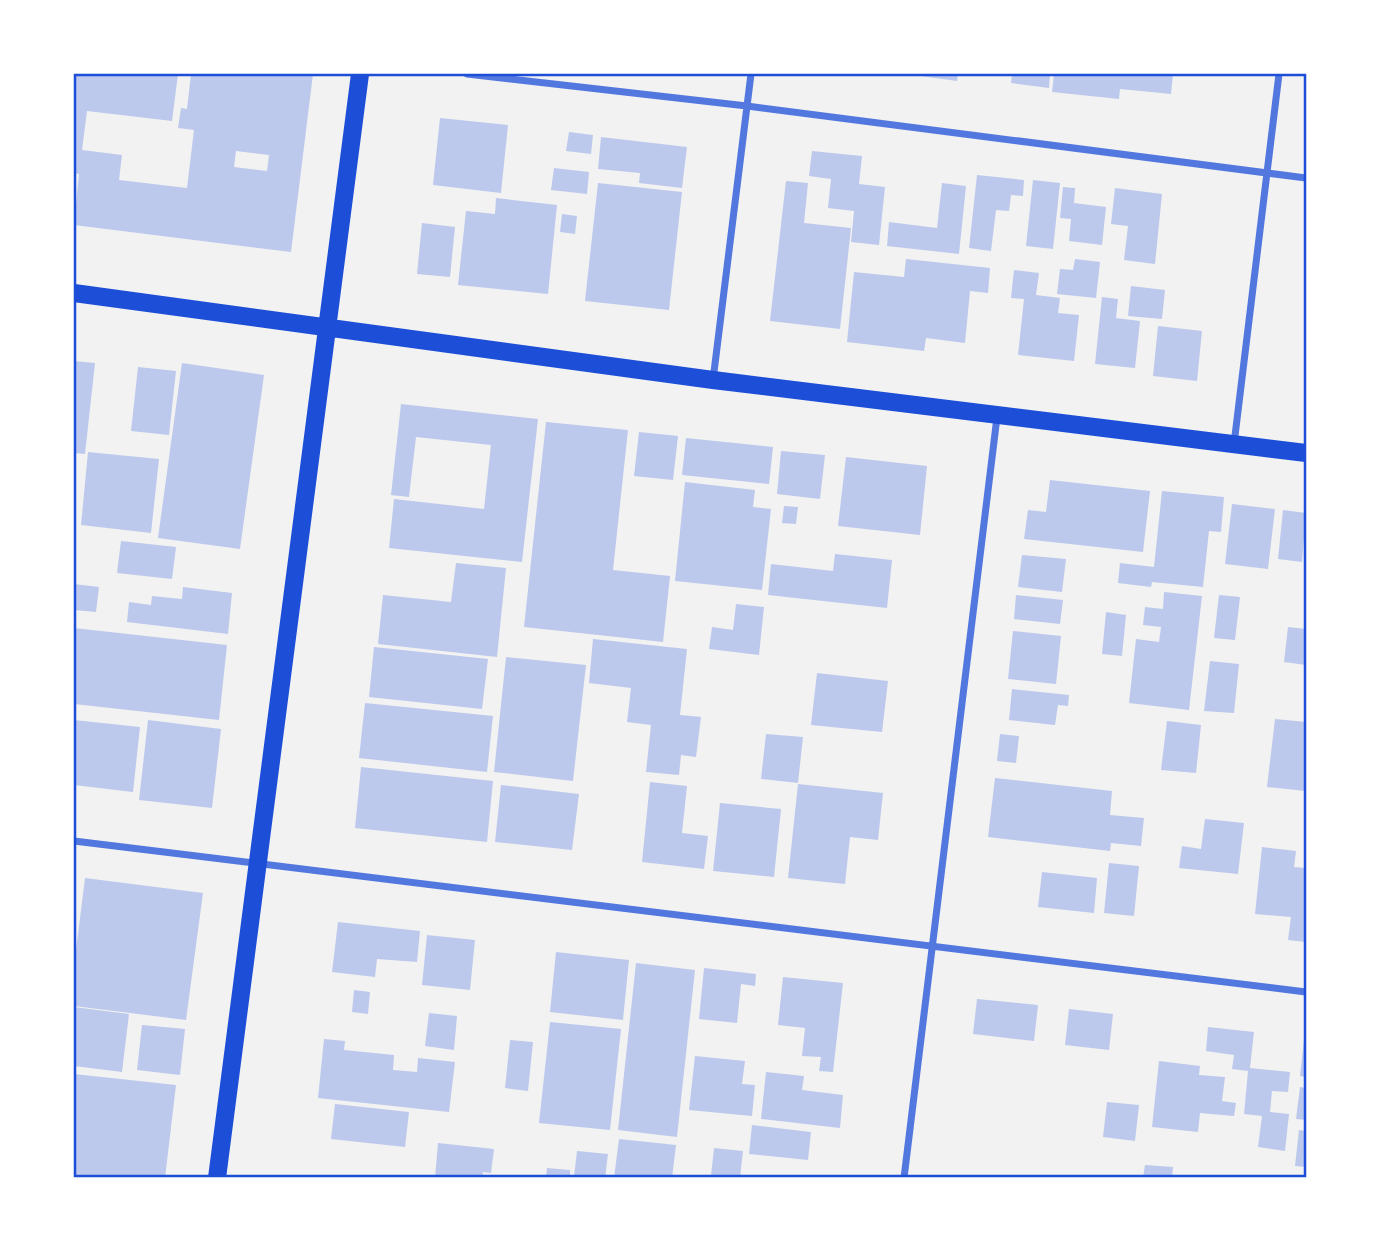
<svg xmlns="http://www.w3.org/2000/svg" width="1380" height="1251" viewBox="0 0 1380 1251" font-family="'Asap Condensed',sans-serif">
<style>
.building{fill:#bdc9ec;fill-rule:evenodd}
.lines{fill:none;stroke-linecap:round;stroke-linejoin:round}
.minor{stroke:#5277de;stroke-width:7}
.primary{stroke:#1d4ed8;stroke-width:18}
.neatline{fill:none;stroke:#1d4ed8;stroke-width:2.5}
</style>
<rect width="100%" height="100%" fill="#f2f2f2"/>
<!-- building -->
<path class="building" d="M74 74H178L172 121 87 111 82 150 122 155 119 180 187 188 194 130 178 128 181 108 187 109 191 74H313L291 252 74 225 79 174 74 173ZM236 151 269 155 267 171 234 167Z
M906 74H958L957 81Z
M1012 74H1050L1049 88 1011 83Z
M1054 74H1173L1171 94 1120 89 1119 99 1052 92Z
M440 118 508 125 501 193 433 185Z
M569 132 593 135 591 154 566 151Z
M601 137 687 147 682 188 639 183 640 173 598 169Z
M812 151 862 156 859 184 885 187 879 245 851 242 854 211 828 208 831 179 809 176Z
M554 168 589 172 587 194 551 190Z
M977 175 1024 180 1023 196 1011 195 1009 211 996 210 991 251 969 248Z
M1033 180 1060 183 1053 249 1026 246Z
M786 181 808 183 804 223 851 228 840 329 770 321Z
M598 183 682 192 669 310 585 301Z
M942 183 966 186 959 254 887 246 889 222 937 228Z
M1063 187 1075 188 1074 203 1106 207 1102 245 1069 241 1071 219 1060 218Z
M1115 188 1162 194 1155 264 1124 260 1128 226 1111 224Z
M496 198 557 205 548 294 458 285 466 211 495 214Z
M562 214 577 216 575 234 560 232Z
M422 223 455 227 450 277 417 274Z
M906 259 990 268 988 293 970 291 965 343 926 338 924 351 847 342 854 272 904 277Z
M1075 259 1100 262 1096 298 1057 294 1060 269 1073 270Z
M1014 270 1039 273 1036 295 1060 298 1058 313 1079 315 1074 361 1018 355 1024 299 1011 298Z
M1131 286 1165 290 1162 319 1128 316Z
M1102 297 1118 299 1116 318 1140 321 1135 368 1095 364Z
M1158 326 1202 331 1197 381 1153 376Z
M74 361 95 363 85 454 74 453Z
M182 363 264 375 240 549 158 538Z
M138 367 176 371 169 435 131 431Z
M401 404 538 419 522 562 389 548 394 499 484 509 491 445 416 437 409 497 391 495Z
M546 422 628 430 613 570 670 576 663 642 524 627Z
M639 432 678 436 673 480 634 476Z
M686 438 773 447 769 484 682 475Z
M781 451 825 455 820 499 777 494Z
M88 452 159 459 151 533 81 525Z
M846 457 927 466 920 535 838 526Z
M1050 480 1150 491 1143 552 1024 539 1028 510 1046 512Z
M685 482 755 490 753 507 771 509 762 590 675 581Z
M1162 491 1224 497 1221 532 1209 531 1203 587 1152 582 1151 587 1118 583 1120 563 1154 567Z
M1232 504 1275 509 1268 569 1225 564Z
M784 506 798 507 796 524 782 523Z
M1283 510 1306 513 1302 562 1278 559Z
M121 541 176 547 172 579 117 573Z
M835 554 892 560 887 608 768 595 771 564 833 571Z
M1022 555 1066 559 1062 592 1018 587Z
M456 563 506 568 497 657 378 644 383 595 451 602Z
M74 584 99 587 96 612 74 610Z
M183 587 232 593 228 634 127 622 129 602 151 605 152 596 182 599Z
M1164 592 1202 596 1189 710 1129 703 1136 639 1159 642 1161 627 1143 625 1145 607 1163 609Z
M1016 595 1063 600 1060 624 1014 619Z
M1219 595 1240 597 1235 640 1214 638Z
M736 604 764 607 759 655 709 649 712 627 733 630Z
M1106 612 1126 615 1122 656 1102 654Z
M1288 627 1306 629V665L1284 662Z
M74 628 227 645 219 720 74 704Z
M1013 631 1061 636 1056 684 1008 679Z
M593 639 687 649 680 715 701 717 696 757 681 755 679 775 646 772 651 725 627 722 631 688 589 683Z
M374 647 488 659 482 709 369 697Z
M506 657 586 665 573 781 494 772Z
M1210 661 1239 664 1234 713 1204 711Z
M817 673 888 681 882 732 811 725Z
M1012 689 1069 695 1068 706 1058 705 1055 725 1009 720Z
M365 703 493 716 487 772 359 758Z
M1275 719 1306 722V791L1267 787Z
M74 720 140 727 133 792 74 785Z
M148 720 221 729 212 808 139 800Z
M1167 721 1201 725 1196 773 1161 770Z
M766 734 803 737 798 783 761 779Z
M1000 734 1019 736 1016 763 997 761Z
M361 767 493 781 487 842 355 828Z
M995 778 1112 791 1110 815 1144 818 1141 846 1111 843 1110 851 988 837Z
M650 782 687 786 682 833 708 836 704 869 642 862Z
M798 784 883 793 878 840 850 837 845 884 788 878Z
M501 785 579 794 572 850 495 842Z
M720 803 781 809 774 877 713 871Z
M1205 819 1244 823 1238 874 1179 868 1182 846 1201 849Z
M1262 847 1296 851 1294 867 1306 868V942L1288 940 1291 917 1255 914Z
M1109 863 1139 866 1134 916 1104 913Z
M1042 872 1097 878 1094 913 1038 907Z
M85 878 203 893 186 1020 74 1006V966Z
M338 922 420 931 417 962 377 959 375 977 332 972Z
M427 935 475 940 470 990 422 985Z
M556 952 629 960 623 1020 550 1012Z
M636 963 695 970 677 1137 618 1130Z
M704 968 756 974 755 986 741 984 737 1023 699 1019Z
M783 977 843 983 833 1072 819 1071 821 1057 802 1056 805 1028 778 1025Z
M354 990 370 992 368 1014 352 1012Z
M977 999 1038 1005 1034 1041 973 1034Z
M74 1007 129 1014 122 1072 74 1066Z
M1069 1009 1113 1014 1109 1050 1065 1045Z
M429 1013 457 1016 454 1050 425 1046Z
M550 1022 621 1029 610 1130 539 1123Z
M142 1025 185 1029 180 1075 137 1070Z
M1208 1027 1254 1032 1250 1068 1290 1072 1288 1092 1272 1091 1270 1112 1289 1114 1285 1151 1258 1147 1262 1116 1244 1114 1248 1071 1232 1069 1234 1055 1206 1051Z
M324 1039 345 1041 344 1050 394 1055 393 1070 417 1072 418 1058 455 1062 449 1112 318 1098Z
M1304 1039H1306V1077L1300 1076Z
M510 1040 533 1042 528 1091 505 1088Z
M695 1056 745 1061 742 1084 755 1085 752 1116 689 1110Z
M1159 1061 1200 1066 1199 1075 1225 1077 1222 1101 1236 1103 1234 1116 1200 1113 1198 1132 1152 1127Z
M766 1072 804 1076 802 1090 843 1095 840 1128 761 1119Z
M74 1074 176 1085 165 1178 74 1177Z
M1300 1087 1306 1088V1120L1296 1119Z
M1107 1102 1139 1105 1135 1141 1103 1137Z
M335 1104 409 1112 405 1147 331 1139Z
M752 1125 811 1132 808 1160 749 1154Z
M1299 1130 1306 1131V1167L1295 1166Z
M619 1139 676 1145 672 1178H614Z
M438 1143 494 1149 491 1173 483 1172 482 1178H435Z
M714 1148 743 1151 740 1178 711 1176Z
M577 1151 608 1154 605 1178 574 1177Z
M1145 1165 1173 1167 1172 1178H1143Z
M547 1168 570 1170V1178H546Z"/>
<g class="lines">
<!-- minor -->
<path class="minor" d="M467 74 747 106 1306 178
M713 380 751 74
M1234 444 1279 74
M74 841 1306 992
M904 1178 997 417"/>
<!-- primary -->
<path class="primary" d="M74 293 713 380 1306 453
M217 1178 360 74"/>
</g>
<!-- border -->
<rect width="1380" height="1251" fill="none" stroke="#ffffff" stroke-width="150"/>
<rect x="75" y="75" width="1230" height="1101" class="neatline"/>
</svg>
